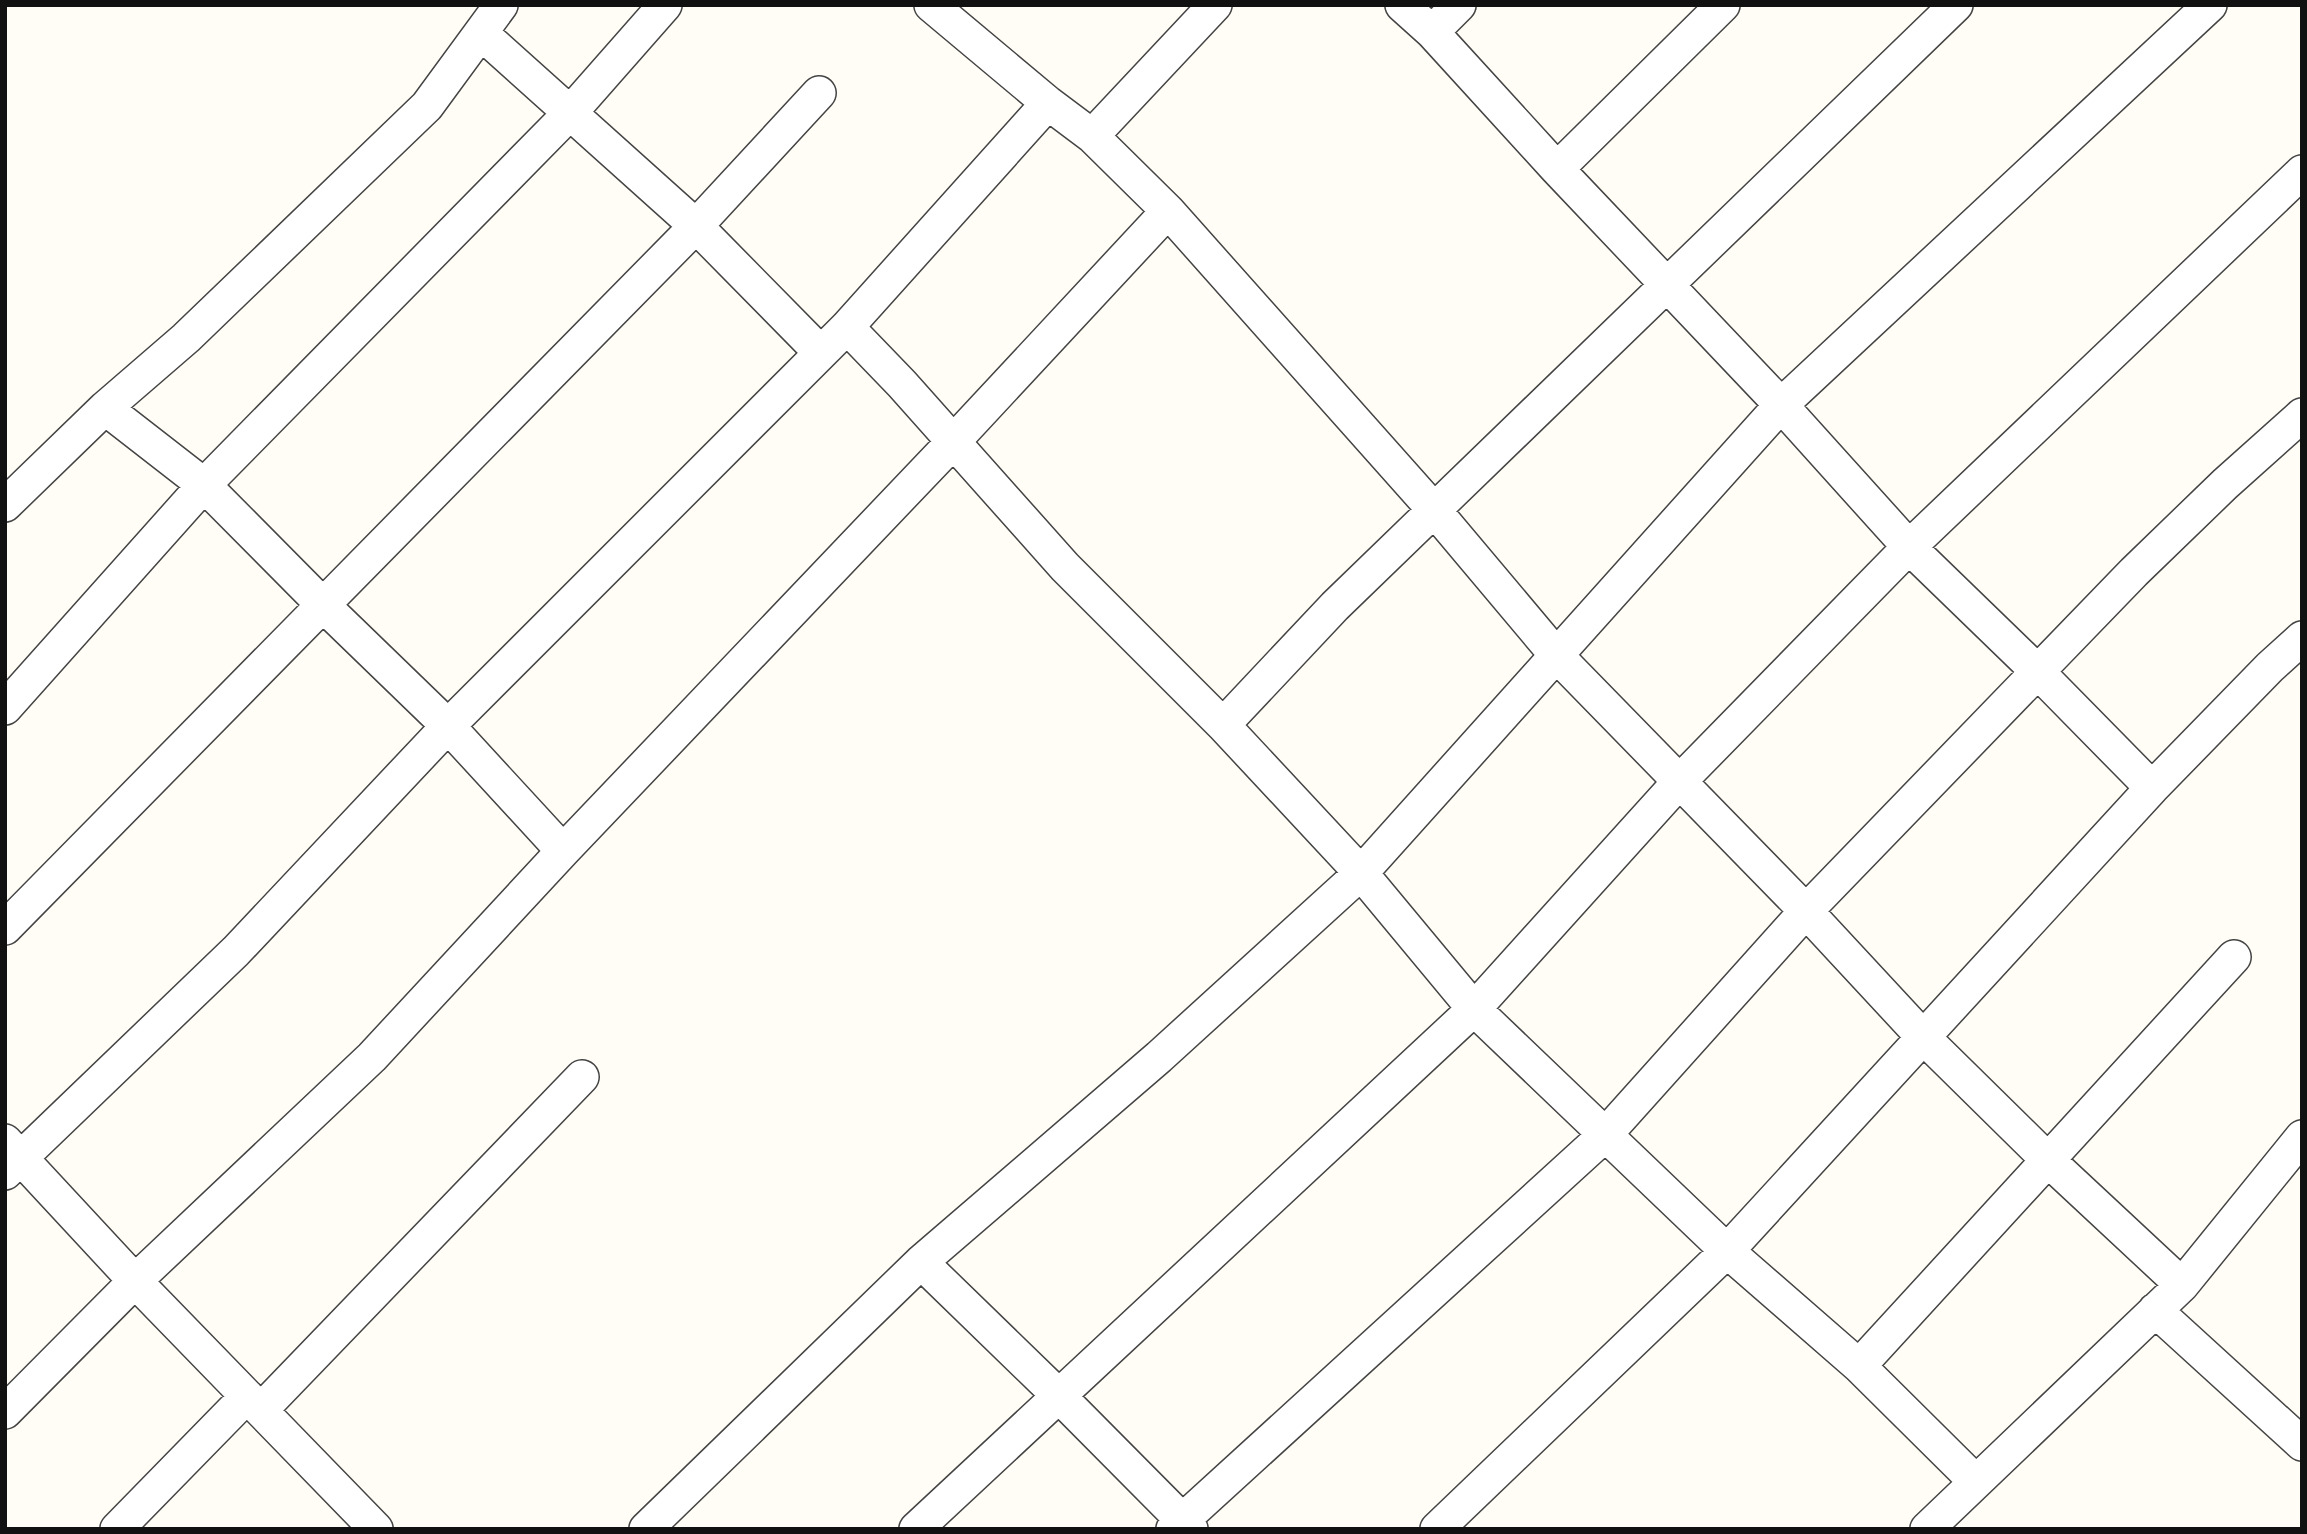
<svg xmlns="http://www.w3.org/2000/svg" width="2307" height="1534" viewBox="0 0 2307 1534" font-family="'Zilla Slab',serif">
<style>
.lines{fill:none;stroke-linecap:round;stroke-linejoin:round}
.minor-casing{stroke:#444;stroke-width:36}
.minor{stroke:#fff;stroke-width:33}
</style>
<rect width="100%" height="100%" fill="#fffdf5"/>
<g class="lines">
<defs>
<path id="minor" d="M931 5 1048 103 1092 136 1168 211 1435 511 1557 656 1806 911 1922 1036 2049 1161 2182 1285
M1402 5 1432 32 1557 169 1781 405 1909 547 2038 672 2152 788
M1432 32 1459 5
M481 33 696 226 821 353
M1092 136 1215 5
M1557 169 1723 5
M847 327 902 384 1065 567 1223 725 1361 873 1474 1009 1727 1251 1859 1366 1975 1481
M105 408 204 485 324 606 448 726 563 851
M5 505 105 408 186 338 427 106 501 5
M5 708 204 485 570 113 665 5
M1223 725 1335 606 1956 5
M5 928 696 226 819 93
M5 1141 135 1281 376 1529
M5 1173 236 951 448 726 847 327 1048 103
M921 1262 1058 1395 1191 1529
M2155 1310 2302 1444
M1859 1366 2234 957
M261 1410 582 1077
M5 1412 135 1281 372 1057 563 851 953 442 1168 211
M117 1529 247 1396
M646 1529 921 1262 1159 1057 1361 873 1781 405 2210 5
M916 1529 1474 1009 1679 782 1909 547 2302 172
M1173 1529 1605 1135 1806 911 2134 572 2225 484 2302 415
M1437 1529 1727 1251 2152 788 2270 667 2302 638
M1927 1529 2182 1285 2302 1137"/>
</defs>
<!-- minor casing -->
<use href="#minor" class="minor-casing"/>
<!-- minor -->
<use href="#minor" class="minor"/>
</g>
<!-- border -->
<rect width="2307" height="1534" fill="none" stroke="#111111" stroke-width="14"/>
</svg>
